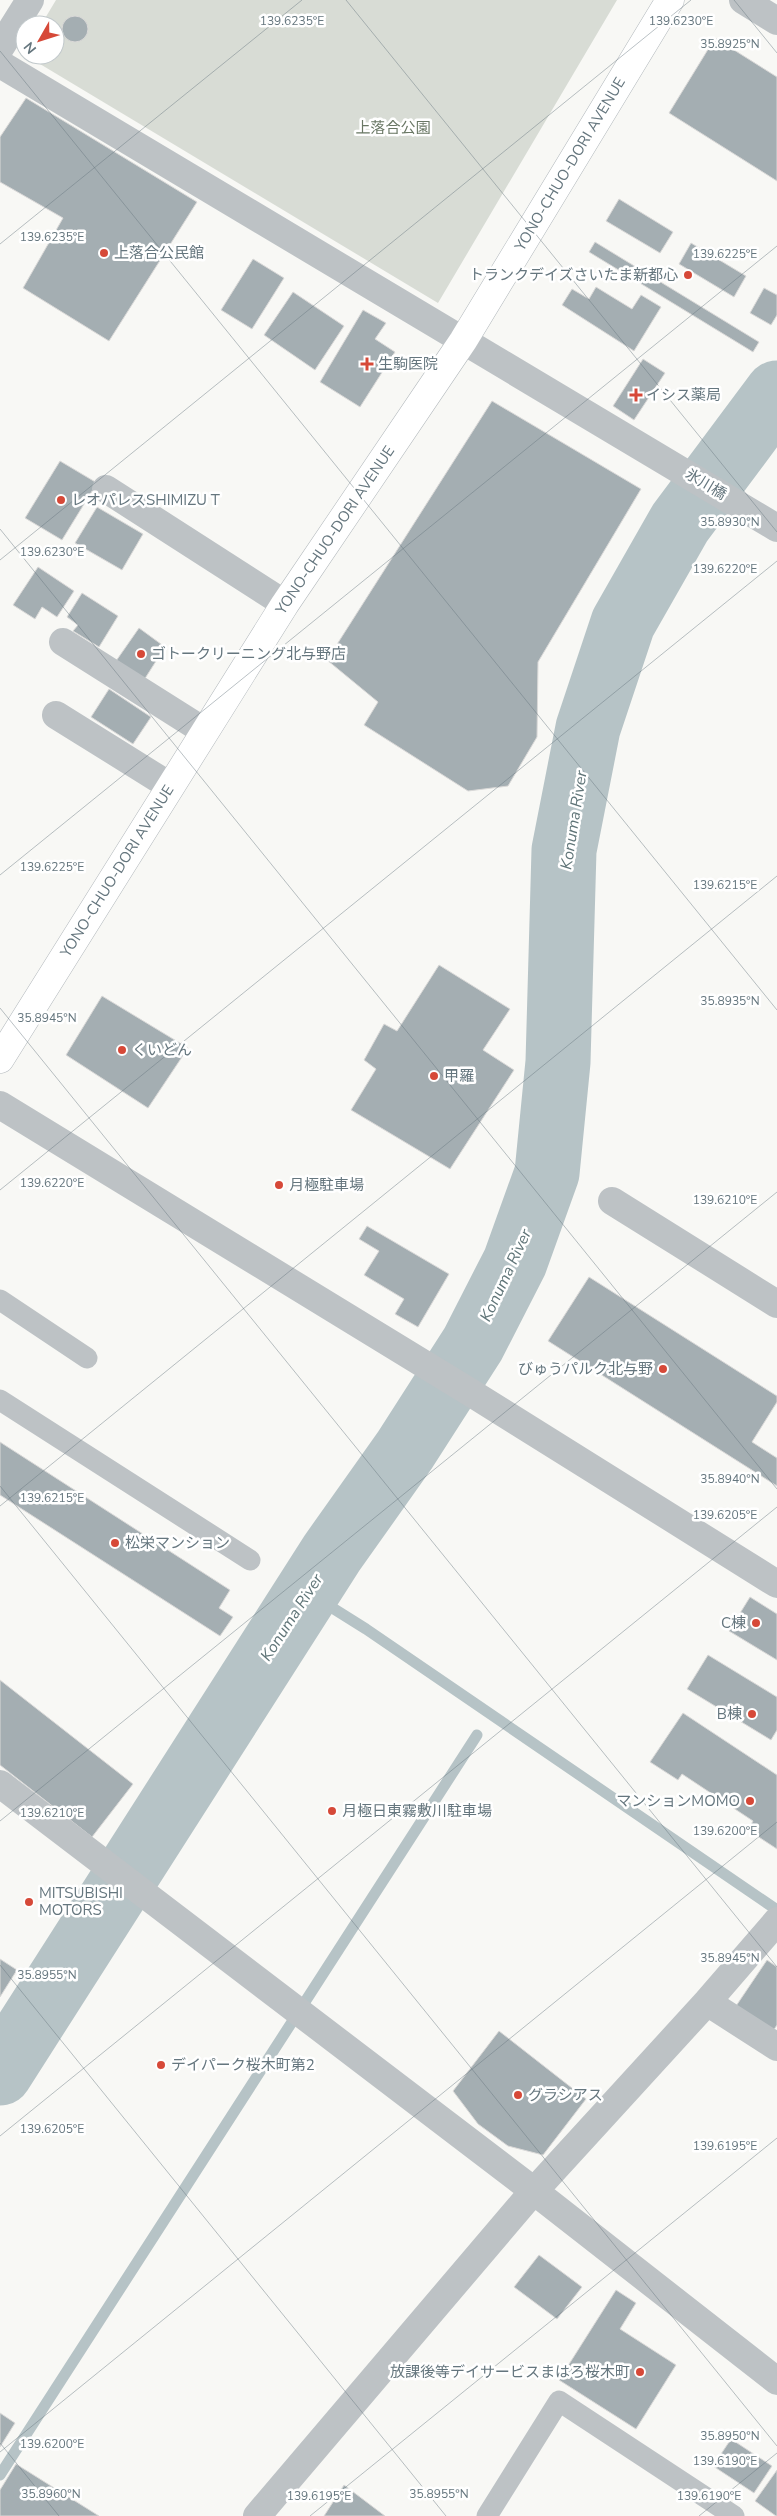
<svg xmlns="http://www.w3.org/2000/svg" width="777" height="2516" viewBox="0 0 777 2516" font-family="'Nunito Sans','Noto Sans JP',sans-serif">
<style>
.green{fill:#d8dcd5}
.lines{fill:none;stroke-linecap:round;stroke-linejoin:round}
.stream{stroke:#b6c3c6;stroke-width:11}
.river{stroke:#b6c3c6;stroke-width:65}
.building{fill:#a4aeb2;stroke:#dad9d8}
.secondary-casing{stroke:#b2b8bc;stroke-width:29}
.lane{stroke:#bdc2c5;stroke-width:21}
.street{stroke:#bdc2c5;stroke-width:28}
.secondary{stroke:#fff;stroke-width:28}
.ticks{fill:none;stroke:#65767e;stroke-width:1;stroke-opacity:0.45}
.poi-dot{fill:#d64938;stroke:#fff;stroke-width:2}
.labels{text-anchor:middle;stroke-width:5;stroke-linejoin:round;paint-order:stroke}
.park-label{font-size:15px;fill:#697764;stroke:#fff}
.street-label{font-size:15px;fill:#65767e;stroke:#fff}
.poi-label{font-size:15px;fill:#65767e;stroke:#fff;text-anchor:start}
.water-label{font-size:16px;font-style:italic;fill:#607578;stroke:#fff}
.ticks-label{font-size:12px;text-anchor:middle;fill:#65767e;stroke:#fff;stroke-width:5;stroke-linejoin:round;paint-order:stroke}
</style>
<rect width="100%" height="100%" fill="#f8f8f5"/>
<!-- green -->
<path class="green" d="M56 0H617L438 303 25 55H55V25H41Z"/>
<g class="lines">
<!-- stream -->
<path class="stream" d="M307 1592 366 1629 777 1910
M0 2475 477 1735"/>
<!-- river -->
<path class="river" d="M0 2073 332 1553 405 1450 473 1344 515 1262 547 1173 558 1062 564 850 588 728 623 623 680 523 777 393"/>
</g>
<!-- building -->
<path class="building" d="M62 29a13 13 0 1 1 26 0a13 13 0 1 1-26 0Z
M715 38 777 77V181L669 113Z
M26 98 197 202 109 341 23 288 63 218 0 182V137Z
M619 199 673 232 660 253 606 221Z
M595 242 759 342 753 352 589 252Z
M691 243 746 276 734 297 679 264Z
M253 259 284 278 252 329 221 310Z
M596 287 632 309 641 295 661 307 634 351 562 305 572 289 589 299Z
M764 288 777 295V315L771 325 750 313Z
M293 292 344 326 315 370 264 335Z
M363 310 386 323 375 339 395 352 360 407 320 382Z
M643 359 665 373 634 420 613 406Z
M492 401 641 489 538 662 537 737 508 786 468 791 364 725 378 702 327 660Z
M60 461 97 483 62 540 25 518Z
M97 507 143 534 122 570 75 543Z
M38 567 74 591 57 617 42 607 35 619 13 605Z
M82 593 118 616 99 647 73 631 78 625 67 617Z
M139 628 165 647 144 680 116 661Z
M109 689 151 717 133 744 91 717Z
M439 965 510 1009 483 1050 514 1070 450 1169 351 1110 376 1069 364 1060 384 1024 397 1031Z
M102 996 188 1048 148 1108 66 1055Z
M367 1226 449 1274 418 1327 395 1314 404 1299 364 1275 379 1251 359 1239Z
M589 1277 777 1396V1402L752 1442 777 1458V1486L548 1341Z
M0 1442 230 1590 219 1608 233 1617 220 1636 0 1495Z
M750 1597 777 1614V1660L729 1631Z
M708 1655 777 1697V1730L771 1740 687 1689Z
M0 1680 133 1784 92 1837 0 1765Z
M683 1713 777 1775V1849L748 1830 753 1821 682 1774 678 1780 650 1762Z
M0 1959 17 1970 0 1997Z
M767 1960 777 1967V2025L773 2031 736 2006Z
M499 2031 586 2099 543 2155 508 2146 478 2124 453 2091Z
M539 2255 582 2287 557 2319 514 2287Z
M616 2290 636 2303 620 2329 676 2365 636 2429 559 2380Z
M0 2413 15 2423 0 2447Z
M731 2439 772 2466 754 2493 713 2466Z
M16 2464 99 2516H0V2490Z
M777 2470V2516H776L755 2501Z
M344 2485 385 2516H324Z"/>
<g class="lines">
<defs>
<path id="secondary" d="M0 1059 285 604 463 341 670 0"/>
</defs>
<!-- secondary casing -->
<use href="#secondary" class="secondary-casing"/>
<!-- lane -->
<path class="lane" d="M0 1300 87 1358
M0 1400 250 1560
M487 2516 559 2401 734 2516"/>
<!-- street -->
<path class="street" d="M743 0 777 21
M0 48 30 0
M0 64 777 528
M106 489 285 604
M63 642 204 731
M56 715 170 786
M0 1105 473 1394 777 1584
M612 1201 777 1304
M0 1784 534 2191 777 2381
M707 2002 777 2047
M257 2516 525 2201 707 2002 777 1921"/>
<!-- secondary -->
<use href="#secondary" class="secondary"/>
</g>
<!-- ticks -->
<path class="ticks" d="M346 0 777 532M734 0 777 53M0 51 777 1010M0 244 302 0M0 529 777 1489M0 560 691 0M0 875 777 246M0 1008 777 1967M0 1190 777 561M0 1486 777 2446M0 1506 777 876M0 1821 777 1192M0 1965 446 2516M0 2136 777 1507M0 2443 59 2516M0 2452 777 1822M310 2516 777 2138M699 2516 777 2453"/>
<!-- markers -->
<g class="poi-dot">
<circle cx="104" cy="253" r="5"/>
<circle cx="688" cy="275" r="5"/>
<path d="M364.5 356.5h5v5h5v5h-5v5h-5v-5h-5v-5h5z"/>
<path d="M633.5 387.5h5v5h5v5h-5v5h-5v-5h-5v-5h5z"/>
<circle cx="61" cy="500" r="5"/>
<circle cx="141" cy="654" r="5"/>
<circle cx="122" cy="1050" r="5"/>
<circle cx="434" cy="1076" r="5"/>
<circle cx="279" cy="1185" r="5"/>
<circle cx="663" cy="1369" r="5"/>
<circle cx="115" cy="1543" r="5"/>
<circle cx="756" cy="1623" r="5"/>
<circle cx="752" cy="1714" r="5"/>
<circle cx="750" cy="1801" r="5"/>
<circle cx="332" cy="1811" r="5"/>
<circle cx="29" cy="1902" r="5"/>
<circle cx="161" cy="2065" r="5"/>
<circle cx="518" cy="2095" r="5"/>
<circle cx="640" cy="2372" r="5"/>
</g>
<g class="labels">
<!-- park labels -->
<g class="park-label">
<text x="393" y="133">上落合公園</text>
</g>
<!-- street labels -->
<g class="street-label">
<text transform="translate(570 164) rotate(-59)" y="5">YONO-CHUO-DORI AVENUE</text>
<text transform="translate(706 484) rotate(31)" y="5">氷川橋</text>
<text transform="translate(335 530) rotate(-56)" y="5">YONO-CHUO-DORI AVENUE</text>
<text transform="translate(117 871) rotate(-58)" y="5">YONO-CHUO-DORI AVENUE</text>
</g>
<!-- poi labels -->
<g class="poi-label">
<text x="114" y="258">上落合公民館</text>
<text x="678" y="280" text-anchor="end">トランクデイズさいたま新都心</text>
<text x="378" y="369">生駒医院</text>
<text x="646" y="400">イシス薬局</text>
<text x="71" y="505">レオパレスSHIMIZU T</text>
<text x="151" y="659">ゴトークリーニング北与野店</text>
<text x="132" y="1055">くいどん</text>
<text x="444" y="1081">甲羅</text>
<text x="289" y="1190">月極駐車場</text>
<text x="653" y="1374" text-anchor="end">びゅうパルク北与野</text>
<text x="125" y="1548">松栄マンション</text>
<text x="746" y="1628" text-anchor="end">C棟</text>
<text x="742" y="1719" text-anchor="end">B棟</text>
<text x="740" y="1806" text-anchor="end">マンションMOMO</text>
<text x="342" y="1816">月極日東霧敷川駐車場</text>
<text x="39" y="1898">MITSUBISHI<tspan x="39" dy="17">MOTORS</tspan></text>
<text x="171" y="2070">デイパーク桜木町第2</text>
<text x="528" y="2100">グラシアス</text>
<text x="630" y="2377" text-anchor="end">放課後等デイサービスまはろ桜木町</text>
</g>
<!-- water labels -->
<g class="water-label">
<text transform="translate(573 820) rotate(-81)" y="6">Konuma River</text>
<text transform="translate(505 1275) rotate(-65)" y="6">Konuma River</text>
<text transform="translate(291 1617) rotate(-57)" y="6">Konuma River</text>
</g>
</g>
<g class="ticks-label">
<text x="292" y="25">139.6235°E</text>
<text x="681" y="25">139.6230°E</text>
<text x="730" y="48">35.8925°N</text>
<text x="52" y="241">139.6235°E</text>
<text x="725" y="258">139.6225°E</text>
<text x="730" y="526">35.8930°N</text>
<text x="52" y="556">139.6230°E</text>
<text x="725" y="573">139.6220°E</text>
<text x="52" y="871">139.6225°E</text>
<text x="725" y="889">139.6215°E</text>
<text x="730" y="1005">35.8935°N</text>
<text x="47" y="1022">35.8945°N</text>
<text x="52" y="1187">139.6220°E</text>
<text x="725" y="1204">139.6210°E</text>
<text x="730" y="1483">35.8940°N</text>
<text x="52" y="1502">139.6215°E</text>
<text x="725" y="1519">139.6205°E</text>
<text x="52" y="1817">139.6210°E</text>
<text x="725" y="1835">139.6200°E</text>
<text x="730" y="1962">35.8945°N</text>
<text x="47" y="1979">35.8955°N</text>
<text x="52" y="2133">139.6205°E</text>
<text x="725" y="2150">139.6195°E</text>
<text x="730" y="2440">35.8950°N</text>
<text x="52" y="2448">139.6200°E</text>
<text x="725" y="2465">139.6190°E</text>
<text x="51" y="2498">35.8960°N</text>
<text x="439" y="2498">35.8955°N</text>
<text x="319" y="2500">139.6195°E</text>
<text x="709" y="2500">139.6190°E</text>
</g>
<!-- north arrow -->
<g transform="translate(40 40) rotate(231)"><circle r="24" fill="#ffffff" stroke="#c1c8cb"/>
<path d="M0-4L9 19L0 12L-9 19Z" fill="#d64938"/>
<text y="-8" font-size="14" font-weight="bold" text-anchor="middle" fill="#65767e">N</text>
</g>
</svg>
